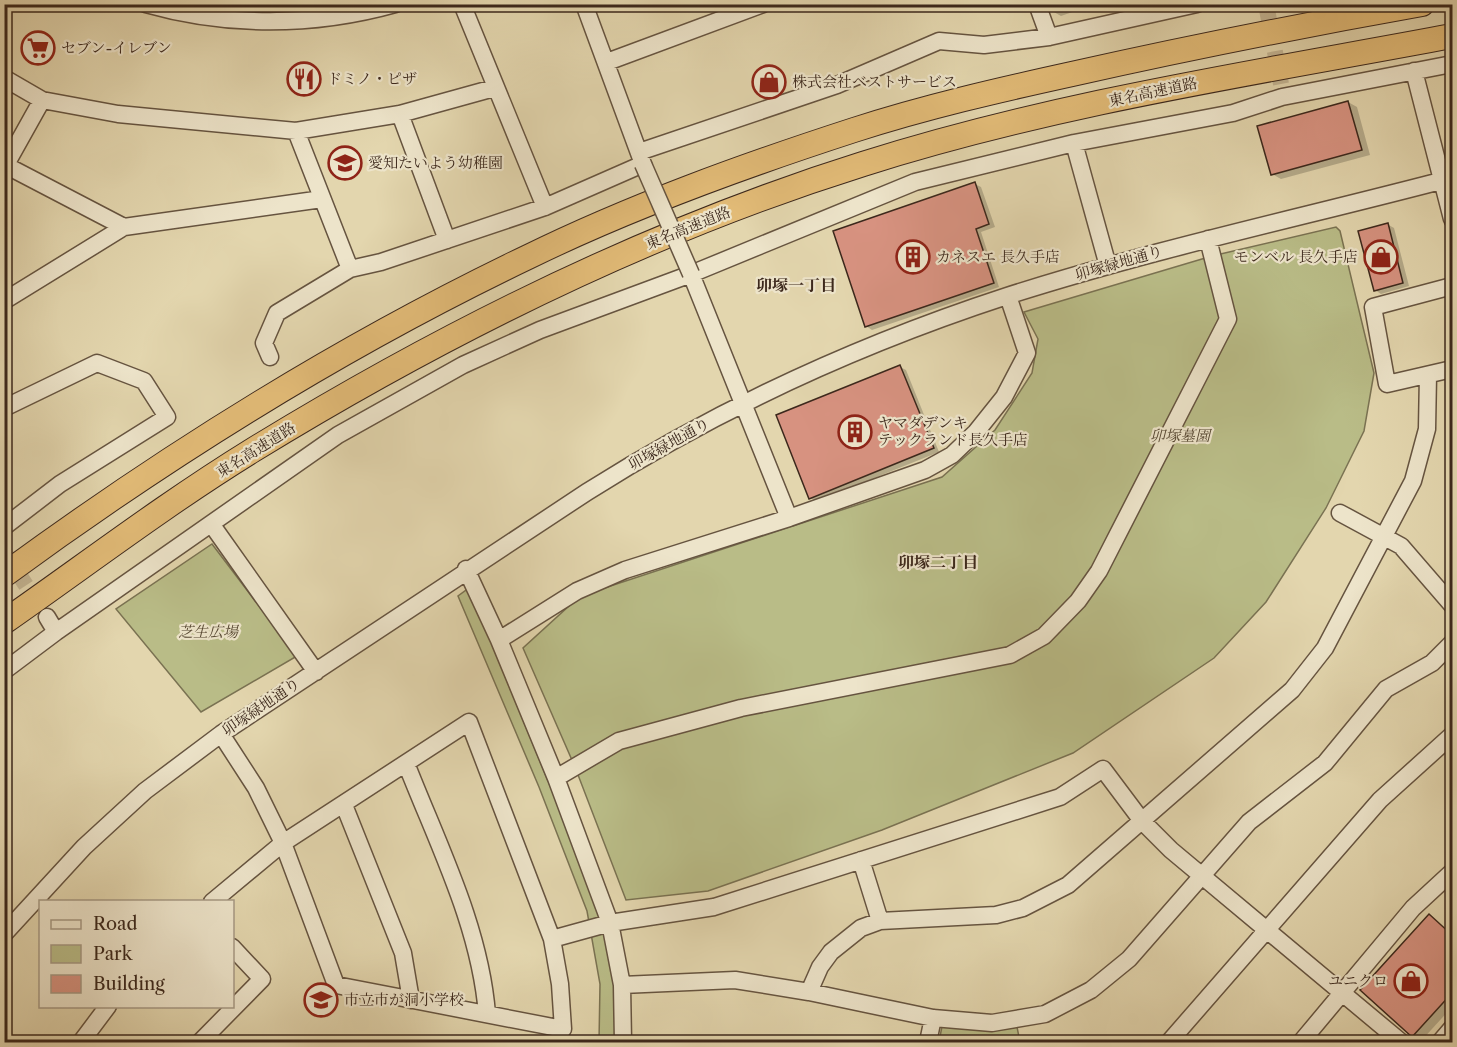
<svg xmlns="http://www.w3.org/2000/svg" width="1457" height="1047" viewBox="0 0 1457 1047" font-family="'Libre Caslon Text','Noto Serif JP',serif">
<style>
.green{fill:#b9bc87;stroke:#7a7252;stroke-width:1.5}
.shadow{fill:#0003}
.building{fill:#d79280;stroke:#3c281c;stroke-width:1.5}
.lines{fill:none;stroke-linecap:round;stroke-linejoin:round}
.minor-tunnel{stroke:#c2b391;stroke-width:16;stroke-dasharray:16 8;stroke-linecap:butt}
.minor-casing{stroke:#665440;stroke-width:19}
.highway-casing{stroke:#3c281c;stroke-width:26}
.minor{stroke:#ede4ca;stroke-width:16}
.highway{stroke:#e2bb77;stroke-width:24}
.minor-bridge-casing{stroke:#665440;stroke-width:19;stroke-linecap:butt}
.minor-bridge{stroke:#ede4ca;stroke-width:16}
.labels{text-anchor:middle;stroke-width:4.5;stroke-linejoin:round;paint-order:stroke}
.poi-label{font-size:15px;fill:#3c281c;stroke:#ede4ca;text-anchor:start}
.street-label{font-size:15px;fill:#3c281c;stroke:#ede4ca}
.park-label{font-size:15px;font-style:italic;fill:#554631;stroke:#ede4ca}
.neighbourhood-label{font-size:16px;font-weight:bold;fill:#3c281c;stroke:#ede4ca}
</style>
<rect width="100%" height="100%" fill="#e3d6ae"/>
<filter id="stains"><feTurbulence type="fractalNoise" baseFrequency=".00333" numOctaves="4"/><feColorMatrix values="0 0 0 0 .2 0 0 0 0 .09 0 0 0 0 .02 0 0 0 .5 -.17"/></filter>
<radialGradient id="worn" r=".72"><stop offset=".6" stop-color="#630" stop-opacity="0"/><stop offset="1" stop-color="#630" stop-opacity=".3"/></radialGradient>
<!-- green -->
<path class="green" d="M1336 227 1340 231 1374 373 1364 431 1326 508 1266 602 1214 658 1073 753 882 830 708 891 626 900 575 767 523 648 580 596 942 477 995 430 1032 373 1038 339 1024 312 1212 256Z
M212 544 297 656 201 712 116 609Z
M469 588 601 910 616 984 615 1042H599L600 984 587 911 539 787 458 596Z
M943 1021 1016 1022 1020 1042H939Z"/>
<!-- shadow -->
<path class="shadow" d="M1049 4H1095L1061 16 1052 11Z
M1348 102 1357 107 1370 155 1281 179 1272 174Z
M975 184 981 187 995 227 981 232 999 287 872 330 866 326Z
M1387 224 1394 228 1409 286 1381 294 1375 290Z
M900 367 906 370 939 452 817 501 810 498Z
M1430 916 1452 934V1007L1421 1041 1362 990Z"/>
<!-- building -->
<path class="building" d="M1348 101 1362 150 1271 175 1257 126Z
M975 182 989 224 976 229 994 283 865 327 833 231Z
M1388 223 1403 283 1374 291 1358 231Z
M900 365 934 448 809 499 776 415Z
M1429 914 1452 935V993L1412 1037 1360 990Z"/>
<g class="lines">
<!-- minor-tunnel -->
<path class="minor-tunnel" d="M1266 4 1281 84
M4 552 47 617"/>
<defs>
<path id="minor" d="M146 4C227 27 313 27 395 4
M462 4 545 207
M1037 4 1049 37
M607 62 763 4
M1414 71 1452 219
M4 78 42 100 118 114 296 131 400 114 494 88
M400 114 447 240
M296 131 350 269
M1074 143 1108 266
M639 152 837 85 939 41 984 45 1049 37 1197 4
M7 166 124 227 322 199
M4 168 42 100
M691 274 789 518
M1452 286 1373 307 1387 384 1452 369
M4 301 124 227
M270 357 264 343 277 313 350 269 381 262 545 207 643 164 584 4
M4 408 97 363 144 381 167 417 60 484 4 527
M1340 513 1401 546 1452 605
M212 525 316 672
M466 569 499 640 556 778 610 923 622 985 623 1042
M56 632 338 435 463 365 540 330 691 274 915 182 1074 143 1233 113 1282 97 1452 64
M499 640 577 591 625 570 789 518 925 470 952 455 976 432 1004 397 1027 353 1008 296
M4 671 56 632 47 617
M406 763C438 845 480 926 487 1014
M556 778 619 741 741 708 1010 655 1044 636 1078 601 1099 571 1228 319 1208 239
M344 805 403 953 411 1000
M861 860 880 921
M212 902 283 843 469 722 552 939 560 984 563 1029 336 985 283 843 256 788 221 734
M4 934 84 847 145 791 221 734 587 492C718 409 860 344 1007 296 1154 249 1304 217 1452 178
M552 939 610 923 714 907 1060 797 1103 769 1142 821 1171 850 1401 1042
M622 985 735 980 809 992 933 1018 992 1023 1045 1014 1091 990 1129 959 1249 822 1325 763 1386 689 1432 663 1452 643
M809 992 820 967 831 952 861 928 880 921 996 915 1023 908 1068 885 1292 690 1325 648 1413 481 1427 429 1428 375
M81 1042 108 1006
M200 1042 262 979 232 947
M928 1042 933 1018
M1169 1042 1380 800 1452 735
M1301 1042 1413 908 1452 872
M1440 1042 1452 1028"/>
<path id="highway" d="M4 575C169 454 344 345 528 257 632 206 743 166 854 130 925 107 999 90 1072 74 1188 48 1304 25 1422 4
M4 622C87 564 167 503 253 450 444 333 649 231 863 164 1055 103 1255 73 1452 36"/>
</defs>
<!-- minor casing -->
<use href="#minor" class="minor-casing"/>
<!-- highway casing -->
<use href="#highway" class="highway-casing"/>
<!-- minor -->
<use href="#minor" class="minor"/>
<!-- highway -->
<use href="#highway" class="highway"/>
<defs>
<path id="minor-bridge" d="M643 164 691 274"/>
</defs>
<!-- minor-bridge casing -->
<use href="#minor-bridge" class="minor-bridge-casing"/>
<!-- minor-bridge -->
<use href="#minor-bridge" class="minor-bridge"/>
</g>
<!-- icons -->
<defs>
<symbol id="supermarket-ring" viewBox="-11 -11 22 22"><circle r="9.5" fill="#ede4ca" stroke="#8f2418" stroke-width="1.5"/><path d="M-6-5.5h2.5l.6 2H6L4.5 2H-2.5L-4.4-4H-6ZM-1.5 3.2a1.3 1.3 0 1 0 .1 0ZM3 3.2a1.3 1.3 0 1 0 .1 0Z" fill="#8f2418"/></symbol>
<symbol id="restaurant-ring" viewBox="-11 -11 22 22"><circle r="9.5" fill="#ede4ca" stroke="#8f2418" stroke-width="1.5"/><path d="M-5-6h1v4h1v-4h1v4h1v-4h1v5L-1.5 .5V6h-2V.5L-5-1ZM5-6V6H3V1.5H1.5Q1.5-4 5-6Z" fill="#8f2418"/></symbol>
<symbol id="shop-ring" viewBox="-11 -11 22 22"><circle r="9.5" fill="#ede4ca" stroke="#8f2418" stroke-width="1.5"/><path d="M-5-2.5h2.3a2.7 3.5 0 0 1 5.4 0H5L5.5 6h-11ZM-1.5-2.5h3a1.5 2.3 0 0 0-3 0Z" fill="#8f2418"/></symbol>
<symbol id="school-ring" viewBox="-11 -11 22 22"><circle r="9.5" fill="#ede4ca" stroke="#8f2418" stroke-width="1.5"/><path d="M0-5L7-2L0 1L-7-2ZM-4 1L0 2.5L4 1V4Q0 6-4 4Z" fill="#8f2418"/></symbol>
<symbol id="building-ring" viewBox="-11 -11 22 22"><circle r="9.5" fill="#ede4ca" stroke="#8f2418" stroke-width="1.5"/><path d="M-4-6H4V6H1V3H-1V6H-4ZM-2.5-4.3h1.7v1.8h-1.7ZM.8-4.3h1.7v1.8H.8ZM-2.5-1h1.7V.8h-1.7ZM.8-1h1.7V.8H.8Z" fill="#8f2418"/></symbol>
</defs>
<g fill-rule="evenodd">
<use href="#supermarket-ring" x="19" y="29" width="38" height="38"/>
<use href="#restaurant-ring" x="285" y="60" width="38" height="38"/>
<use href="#shop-ring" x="750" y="63" width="38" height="38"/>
<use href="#school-ring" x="326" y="144" width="38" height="38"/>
<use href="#building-ring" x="894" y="238" width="38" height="38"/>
<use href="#shop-ring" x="1362" y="238" width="38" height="38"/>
<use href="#building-ring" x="836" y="413" width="38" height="38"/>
<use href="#shop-ring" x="1392" y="962" width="38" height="38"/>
<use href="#school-ring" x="302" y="981" width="38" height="38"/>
</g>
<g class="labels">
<!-- poi labels -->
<g class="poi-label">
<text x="61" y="53">セブン-イレブン</text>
<text x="327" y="84">ドミノ・ピザ</text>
<text x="792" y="87">株式会社ベストサービス</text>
<text x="368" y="168">愛知たいよう幼稚園</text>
<text x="936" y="262">カネスエ 長久手店</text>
<text x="1358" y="262" text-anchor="end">モンベル 長久手店</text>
<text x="878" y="428">ヤマダデンキ<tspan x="878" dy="17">テックランド長久手店</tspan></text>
<text x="1388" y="986" text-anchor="end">ユニクロ</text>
<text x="344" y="1005">市立市が洞小学校</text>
</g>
<!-- street labels -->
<g class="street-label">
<text transform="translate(1153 92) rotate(-12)" y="5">東名高速道路</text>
<text transform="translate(688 228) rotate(-22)" y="5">東名高速道路</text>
<text transform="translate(1119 263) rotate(-16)" y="5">卯塚緑地通り</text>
<text transform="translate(669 444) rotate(-29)" y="5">卯塚緑地通り</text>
<text transform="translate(256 450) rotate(-32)" y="5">東名高速道路</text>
<text transform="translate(261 707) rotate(-34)" y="5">卯塚緑地通り</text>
</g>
<!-- park labels -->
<g class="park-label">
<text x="1180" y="441">卯塚墓園</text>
<text x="208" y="637">芝生広場</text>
</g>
<!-- neighbourhood labels -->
<g class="neighbourhood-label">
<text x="796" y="291">卯塚一丁目</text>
<text x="938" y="568">卯塚二丁目</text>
</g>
</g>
<!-- margin -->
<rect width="1457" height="1047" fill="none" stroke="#e3d6ae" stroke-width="24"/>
<rect x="6" y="6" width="1445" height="1035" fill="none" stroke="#3c281c" stroke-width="3"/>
<rect x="12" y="12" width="1433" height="1023" fill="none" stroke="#3c281c" stroke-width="1.5"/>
<!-- legend -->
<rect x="39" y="900" width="195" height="108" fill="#ede4ca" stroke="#a69984" stroke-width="1.5"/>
<rect x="51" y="920" width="30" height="9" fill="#ede4ca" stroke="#a69984" stroke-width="1.5"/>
<text x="93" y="930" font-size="18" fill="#3c281c">Road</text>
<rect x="51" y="945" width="30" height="18" fill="#b9bc87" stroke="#a69984" stroke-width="1.5"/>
<text x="93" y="960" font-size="18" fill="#3c281c">Park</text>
<rect x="51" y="975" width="30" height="18" fill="#d79280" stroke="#a69984" stroke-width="1.5"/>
<text x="93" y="990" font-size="18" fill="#3c281c">Building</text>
<rect width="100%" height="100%" filter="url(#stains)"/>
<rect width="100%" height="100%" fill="url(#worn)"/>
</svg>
